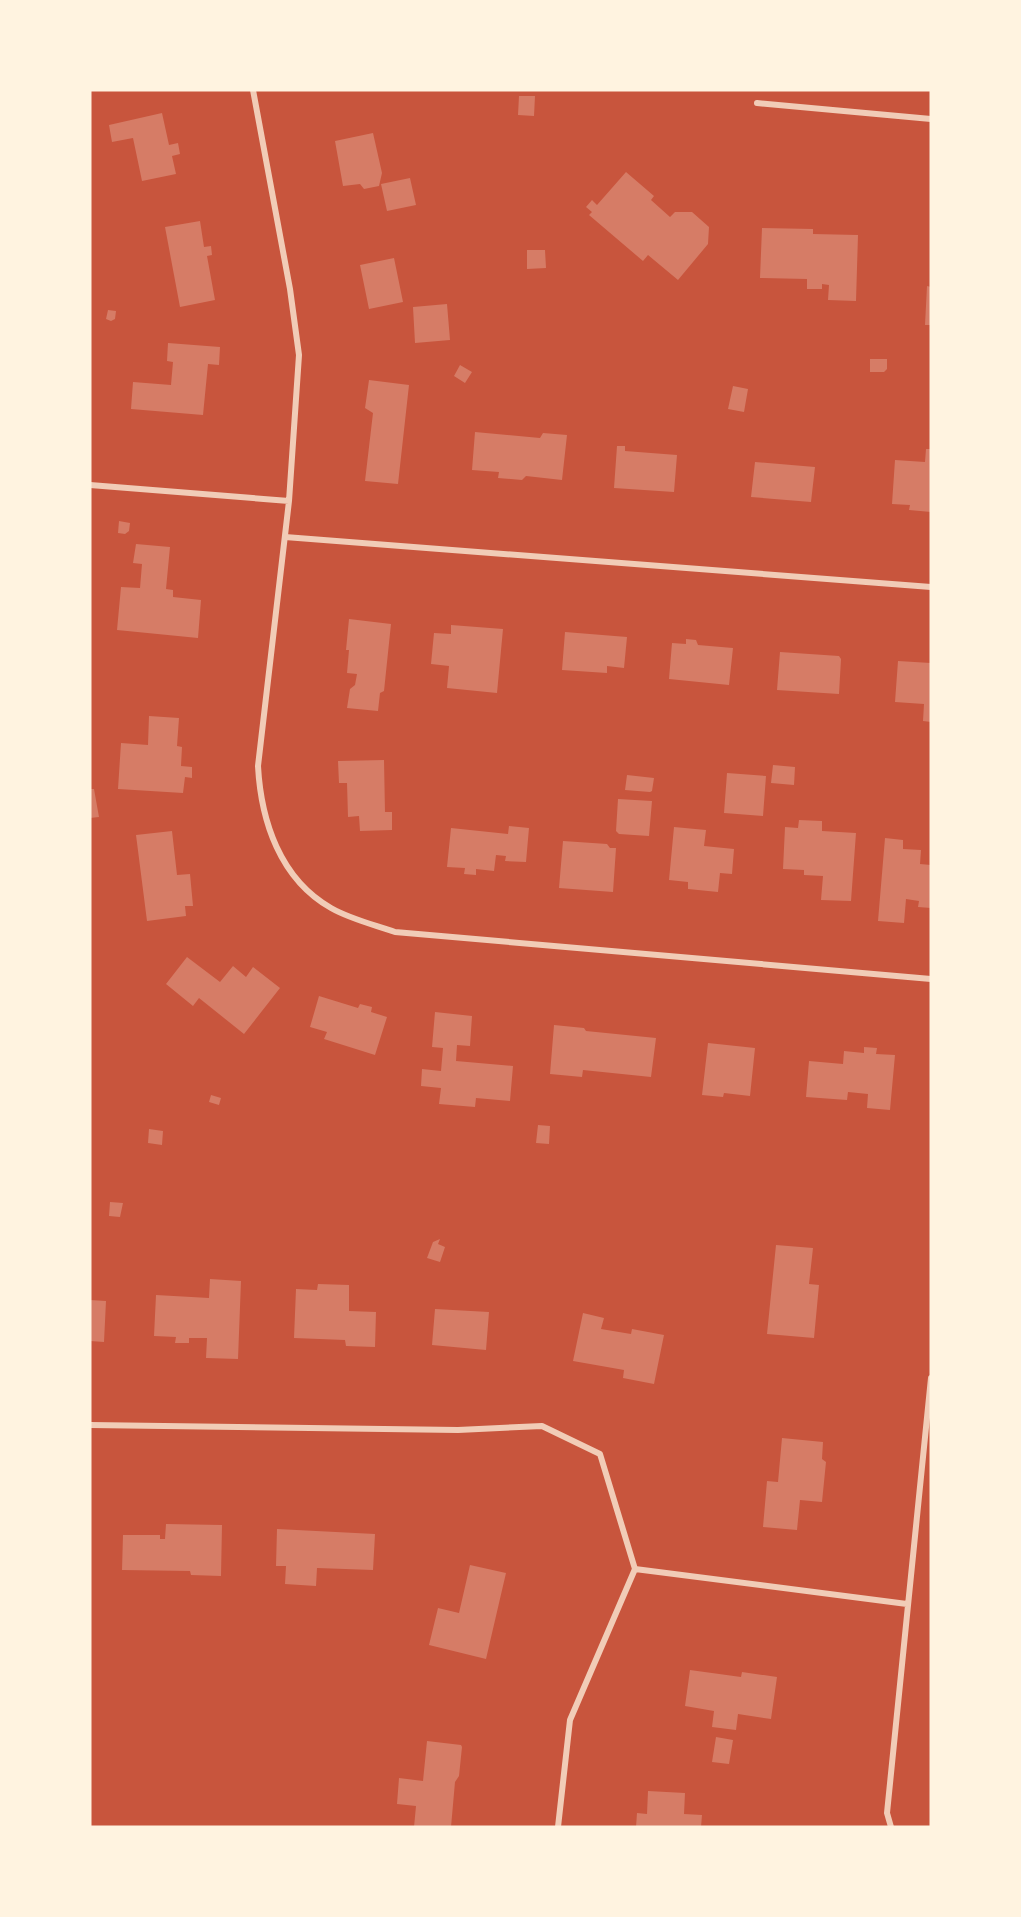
<svg xmlns="http://www.w3.org/2000/svg" width="1021" height="1917" viewBox="0 0 1021 1917" font-family="Mulish,sans-serif">
<style>
.building{fill:#d67c66}
.lines{fill:none;stroke-linecap:round;stroke-linejoin:round}
.minor{stroke:#f1ccb7;stroke-width:6}
</style>
<rect width="100%" height="100%" fill="#c8553d"/>
<!-- building -->
<path class="building" d="M519 96H535L534 116 518 115Z
M162 113 169 145 178 143 180 154 172 156 176 174 142 181 133 138 112 142 109 125Z
M373 133 382 173 379 186 364 189 360 184 343 186 335 141Z
M626 172 654 196 651 200 670 217 675 212H692L709 227 708 244 678 280 648 255 643 261 589 215 592 212 586 207 592 200 597 205Z
M410 178 416 205 387 211 381 184Z
M200 221 204 247 211 246 212 255 207 256 215 300 180 307 165 227Z
M762 228 813 229V234L858 235 856 301 828 300 829 285 822 284V289H807V279L760 278Z
M527 250H545L546 268 527 269Z
M394 258 403 302 369 309 360 265Z
M927 286 931 287V325H925Z
M447 304 450 340 415 343 413 307Z
M108 310 116 311 115 319 111 321 106 319Z
M168 343 220 347 219 365 208 364 203 415 131 409 133 382 171 385 173 362 167 361Z
M870 359H887V369L884 372H870Z
M460 365 472 372 465 383 454 376Z
M369 380 409 385 398 484 365 481 373 413 365 408Z
M733 386 748 389 744 412 728 409Z
M475 432 540 438 543 433 567 435 562 480 526 476 522 480 498 478 499 472 472 470Z
M617 446H625V451L677 455 674 492 614 488Z
M926 449H931V512L909 510 910 505 892 504 895 460 925 462Z
M755 462 815 467 811 502 751 497Z
M119 521 130 523 129 531 125 534 118 533Z
M136 544 170 547 166 589 173 590V597L201 600 198 638 117 630 121 587 140 588 142 564 133 563Z
M349 619 391 624 384 691 380 693 378 711 347 708 350 689 355 685 357 674 347 673 349 650H346Z
M451 625 503 629 497 693 447 688 449 666 431 664 434 633 451 634Z
M565 632 627 637 624 668 607 666V673L562 670Z
M686 639 696 640 698 645 733 648 729 685 669 679 672 643 686 644Z
M780 652 839 656 841 659 839 694 777 690Z
M898 661 931 663V722L923 721 924 704 895 702Z
M149 716 179 718 177 746 182 747 181 766 192 767V778L185 777 183 793 118 789 121 743 148 745Z
M384 760 385 812H392V830L360 831 359 816 348 817 347 783H339L338 761Z
M773 765 795 767 794 785 771 783Z
M727 773 766 776 763 816 724 813Z
M627 775 654 778 652 791 650 792 625 790Z
M90 789H94L99 817 90 818Z
M618 799 652 801 649 836 619 834 616 831Z
M799 820 822 821V831L856 833 851 901 821 900 823 876 804 875V870L783 869 785 827 798 828Z
M509 826 529 828 526 862 505 861 506 856 496 855 494 871 476 869V875L464 874 465 868 447 867 451 828 508 834Z
M674 827 706 830 704 846 734 849 732 874 720 873 718 892 688 889V882L669 880Z
M172 831 177 875 190 874 193 906H185L186 916 147 921 136 835Z
M885 838 903 840V849L921 850 920 864 931 865V908L918 907 919 901 906 899 904 923 878 921Z
M563 841 607 844 610 848H616L613 892 559 888Z
M187 957 220 982 233 966 246 977 253 967 280 988 244 1034 199 998 193 1006 166 984Z
M319 996 358 1008 360 1004 372 1007 371 1012 387 1017 375 1055 324 1039 327 1032 310 1027Z
M435 1012 472 1016 470 1046 457 1045 456 1061 513 1066 510 1101 476 1098 475 1107 439 1104 441 1088 421 1086 422 1069 441 1071 443 1048 432 1047Z
M554 1025 584 1028 586 1031 656 1038 651 1077 583 1070 582 1077 550 1074Z
M708 1043 755 1048 750 1096 724 1093 723 1097 702 1095Z
M864 1047 877 1048 876 1054 895 1055 890 1110 867 1108 868 1094 848 1092 847 1100 806 1097 809 1061 843 1064 844 1051 864 1053Z
M211 1095 221 1098 219 1105 209 1102Z
M538 1125 550 1126 549 1144 536 1143Z
M149 1129 163 1131 162 1145 148 1143Z
M110 1202 123 1203 120 1217 109 1216Z
M440 1239 438 1244 445 1247 440 1262 427 1258 433 1242Z
M776 1245 813 1248 809 1284 819 1285 814 1338 767 1334Z
M210 1279 241 1281 238 1359 206 1358 207 1338H189V1343H175L176 1337 154 1336 156 1295 209 1298Z
M318 1284 349 1285V1311L376 1312 375 1347 346 1346 345 1340 294 1338 296 1289 317 1290Z
M90 1300 106 1301 104 1342 90 1341Z
M435 1309 489 1312 486 1350 432 1345Z
M583 1313 604 1318 601 1329 631 1334 632 1329 664 1335 654 1384 623 1378 624 1370 573 1361Z
M782 1438 823 1442 822 1459 826 1462 822 1502 800 1500 797 1530 763 1527 767 1481 778 1482Z
M166 1524 222 1525 221 1576 191 1575 190 1571 122 1570 123 1535H160V1539H165Z
M277 1529 375 1534 373 1570 317 1568 316 1586 285 1584 286 1566H276Z
M470 1565 506 1573 486 1659 429 1645 438 1608 459 1613Z
M690 1670 741 1677 742 1672 777 1677 771 1719 738 1714 736 1730 712 1727 714 1711 685 1706Z
M716 1737 733 1740 729 1764 712 1762Z
M427 1741 461 1745 462 1747 459 1776 455 1782 451 1827H414L416 1806 397 1804 399 1778 423 1781Z
M648 1791 685 1793 684 1814 702 1815 701 1827H636L637 1813 647 1814Z"/>
<g class="lines">
<!-- minor -->
<path class="minor" d="M253 90 290 289 299 355 289 501 258 766C261 821 280 879 331 908 350 919 375 925 395 932L931 979
M757 103 931 119
M90 485 289 501
M285 537 931 587
M90 1425 458 1430 542 1426 600 1454 635 1569 570 1720 558 1827
M635 1569 907 1604
M891 1827 887 1813 931 1378"/>
</g>
<!-- border -->
<rect width="1021" height="1917" fill="none" stroke="#fff3e0" stroke-width="183"/>
</svg>
